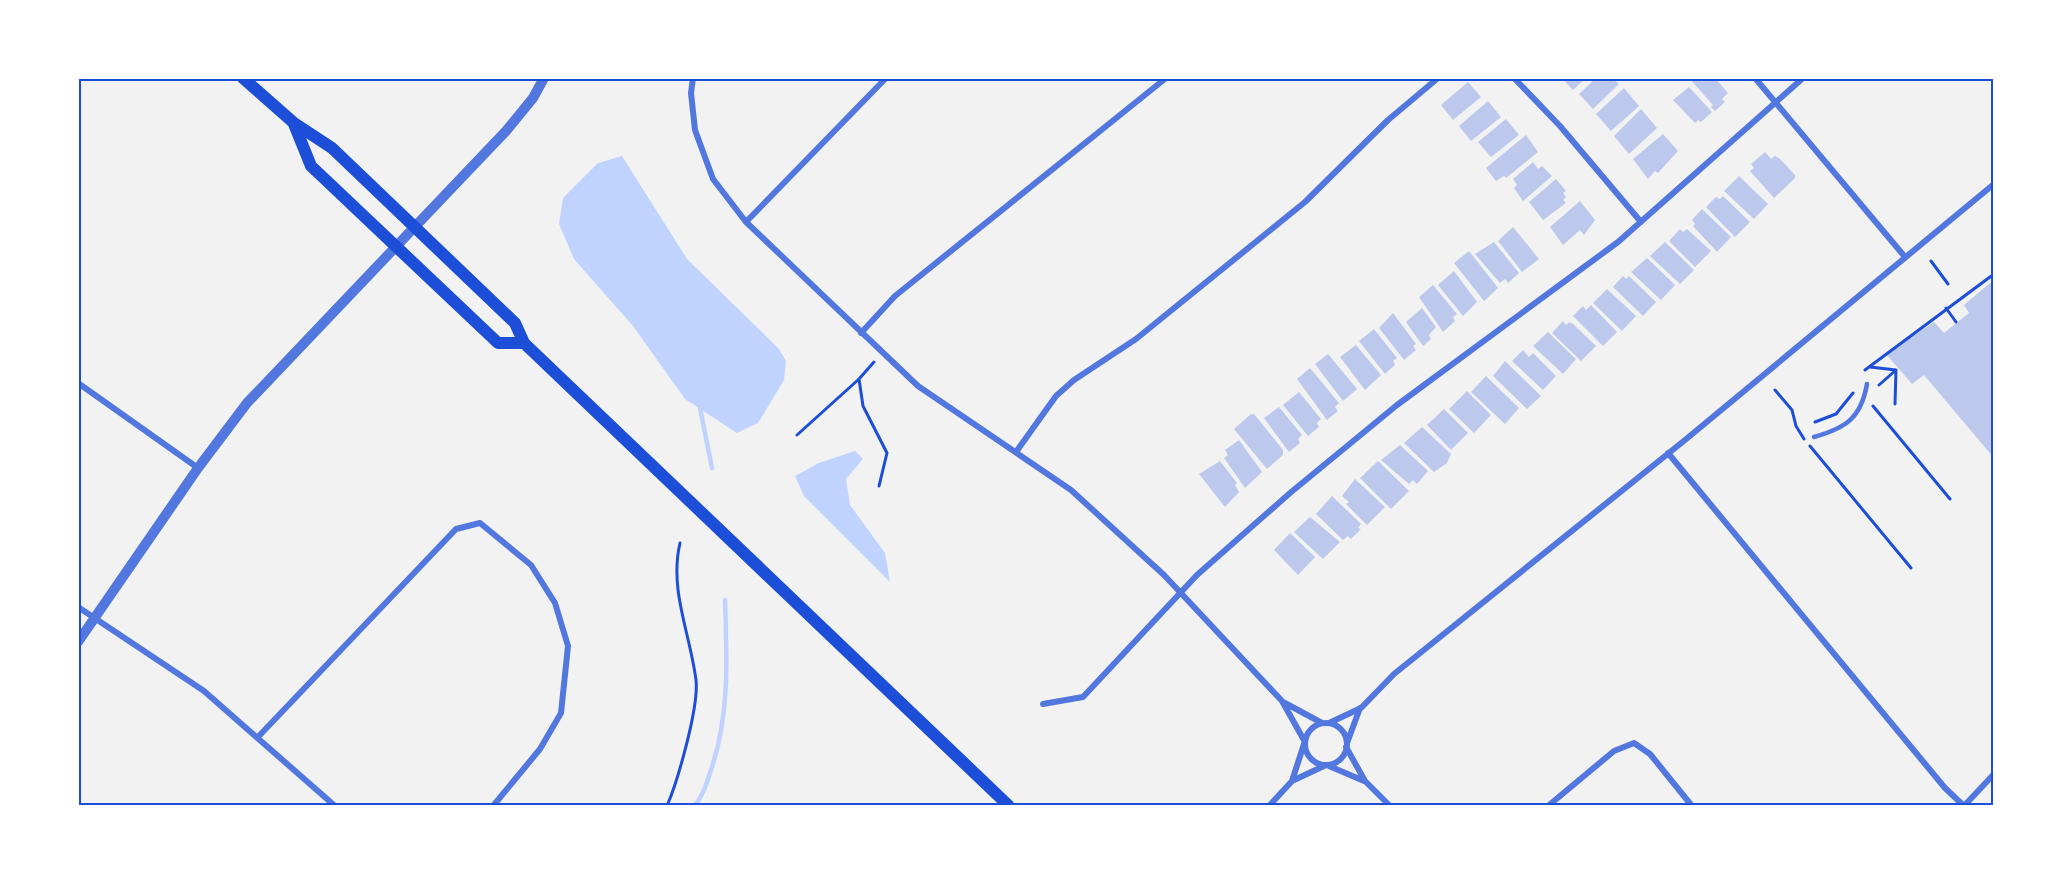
<svg xmlns="http://www.w3.org/2000/svg" width="2072" height="884" viewBox="0 0 2072 884" font-family="Commissioner,sans-serif">
<style>
.water{fill:#bfd3fe}
.lines{fill:none;stroke-linecap:round;stroke-linejoin:round}
.stream{stroke:#bfd3fe;stroke-width:4.5}
.building{fill:#bdc9ec}
.path{stroke:#1d4ed8;stroke-width:3}
.service{stroke:#5277de;stroke-width:4.5}
.minor{stroke:#5277de;stroke-width:6}
.tertiary{stroke:#5277de;stroke-width:10}
.secondary{stroke:#1d4ed8;stroke-width:12}
.neatline{fill:none;stroke:#1d4ed8;stroke-width:2}
</style>
<rect width="100%" height="100%" fill="#f2f2f2"/>
<!-- water -->
<path class="water" d="M622 156 687 259 779 349 786 361 784 380 758 423 737 433 685 399 633 326 574 259 559 224 563 198 598 163Z
M855 451 863 459 846 479 850 505 885 553 890 582 804 496 795 476 819 463Z"/>
<g class="lines">
<!-- stream -->
<path class="stream" d="M700 408 712 468
M694 806C703 796 706 785 710 773 730 716 727 659 725 600"/>
</g>
<!-- building -->
<path class="building" d="M1562 78H1586L1573 90Z
M1596 78H1613L1619 84 1593 109 1579 94Z
M1689 78H1715L1728 93 1722 99 1725 102 1715 111 1711 107 1713 105Z
M1468 82 1481 97 1453 120 1441 105Z
M1689 87 1712 112 1701 122 1698 120 1695 123 1673 100Z
M1624 88 1639 106 1611 131 1596 114Z
M1488 101 1501 117 1471 141 1459 126Z
M1641 109 1657 128 1629 154 1614 136Z
M1506 119 1519 135 1491 157 1478 142Z
M1663 134 1678 151 1658 173 1655 171 1648 179 1633 159Z
M1526 135 1538 152 1506 178 1504 176 1496 181 1486 168Z
M1765 152 1771 159 1775 156 1779 158 1795 175V178L1774 198 1750 171 1754 168 1751 164Z
M1533 162 1538 169 1542 166 1552 176 1523 201 1514 188 1517 185 1513 179Z
M1739 176 1768 204 1754 219 1724 191Z
M1556 179 1566 191 1563 193 1566 197 1563 200 1566 203 1543 220 1529 202Z
M1723 196 1750 222 1735 237 1706 207 1716 197 1720 199Z
M1580 201 1595 220 1584 235 1580 230 1563 245 1550 227Z
M1702 209 1731 237 1717 252 1693 226 1695 224 1692 220Z
M1513 227 1539 259 1522 272 1498 241Z
M1680 229 1683 232 1687 229 1711 251 1695 267 1669 241Z
M1494 242 1519 273 1508 283 1505 279 1500 283 1475 254Z
M1665 242 1694 270 1680 284 1650 256Z
M1469 251 1498 288 1484 301 1454 263Z
M1647 258 1675 285 1661 300 1631 272Z
M1454 271 1477 302 1463 316 1438 285Z
M1623 276 1626 279 1629 276 1656 302 1643 316 1613 287Z
M1990 283 1994 285V458L1924 375 1912 384 1886 354 1934 322 1944 333 1969 313 1964 305Z
M1433 285 1457 314 1453 317 1455 321 1443 332 1419 297Z
M1607 289 1636 316 1622 331 1593 303Z
M1591 305 1617 332 1603 346 1573 316 1583 306 1586 310Z
M1422 308 1436 327 1429 335 1431 339 1423 346 1406 322Z
M1393 313 1416 344 1413 346 1416 350 1404 360 1379 328Z
M1563 321 1566 325 1569 322 1573 324 1596 346 1581 361 1552 333Z
M1374 329 1397 358 1393 361 1395 365 1385 374 1359 341Z
M1548 332 1576 359 1563 374 1533 346Z
M1356 345 1381 375 1365 390 1340 357Z
M1523 350 1529 357 1533 353 1556 376 1543 390 1512 361Z
M1328 354 1357 389 1343 401 1315 364Z
M1505 361 1541 396 1527 409 1493 376Z
M1310 368 1339 403 1335 407 1338 411 1327 420 1297 379Z
M1486 376 1519 408 1505 424 1471 392Z
M1467 391 1491 415 1474 433 1449 409Z
M1299 392 1321 419 1317 423 1319 427 1308 436 1283 405Z
M1279 407 1302 435 1298 439 1300 443 1289 452 1264 418Z
M1444 409 1468 433 1451 450 1427 425Z
M1251 414H1254L1283 450V455L1267 469 1234 429Z
M1422 427 1451 454 1447 463 1434 472 1404 443Z
M1239 440 1262 472 1245 488 1224 458 1228 455 1225 450Z
M1400 445 1428 471 1417 484 1413 480 1409 484 1381 460Z
M1220 461 1237 483 1235 485 1239 492 1225 507 1199 474Z
M1378 461 1409 491 1391 509 1360 478Z
M1355 479 1385 507 1367 525 1346 504 1349 502 1342 496Z
M1332 496 1361 524 1358 528 1361 529 1351 539 1348 536 1343 540 1316 514Z
M1310 517 1340 542 1323 559 1294 532Z
M1290 533 1315 557 1298 575 1274 550Z"/>
<g class="lines">
<!-- path -->
<path class="path" d="M1931 261 1948 284
M1946 308 1956 322
M874 362 859 379 863 406 887 453 879 486
M1870 367 1896 370 1895 404
M1865 370 1994 274
M1879 385 1896 370
M1775 390 1792 410 1796 426 1804 439
M1873 406 1950 499
M1815 422 1836 414 1853 393
M797 435 859 379
M1810 446 1911 568
M667 806C678 780 699 707 696 680 690 633 669 590 680 543"/>
<!-- service -->
<path class="service" d="M1814 437C1846 428 1861 418 1867 384"/>
<!-- minor -->
<path class="minor" d="M693 78 691 93 695 130 713 179 746 222 918 386 1071 490 1164 575 1282 701 1305 742
M1514 78 1560 126 1641 222
M1755 78 1905 257
M746 222 886 78
M861 333 895 296 1166 78
M78 383 198 468
M1016 452 1056 396 1074 380 1136 339 1305 202 1388 120 1438 78
M1668 453 1945 788 1964 806
M78 607 204 691 335 806
M1283 702 1322 723
M1043 704 1083 697 1197 575 1290 493 1397 405 1618 242 1803 78
M1305 744a21 21 0 1 1 42 0a21 21 0 1 1-42 0Z
M1329 723 1361 708 1394 674 1685 440 1994 184
M258 737 456 529 480 523 531 565 555 603 568 646 561 713 540 749 493 806
M1347 743 1360 708
M1346 747 1365 781 1390 806
M1329 766 1364 781
M1292 781 1304 744
M1269 806 1292 781 1326 765
M1548 806 1614 751 1634 743 1650 754 1692 806
M1964 806 1994 774"/>
<!-- tertiary -->
<path class="tertiary" d="M78 642 198 468 247 403 506 131 533 98 544 78"/>
<!-- secondary -->
<path class="secondary" d="M243 78 294 123 332 148 515 323 524 343 1009 806
M294 124 311 166 498 343H524"/>
</g>
<!-- border -->
<rect width="2072" height="884" fill="none" stroke="#ffffff" stroke-width="159"/>
<rect x="80" y="80" width="1912" height="724" class="neatline"/>
</svg>
